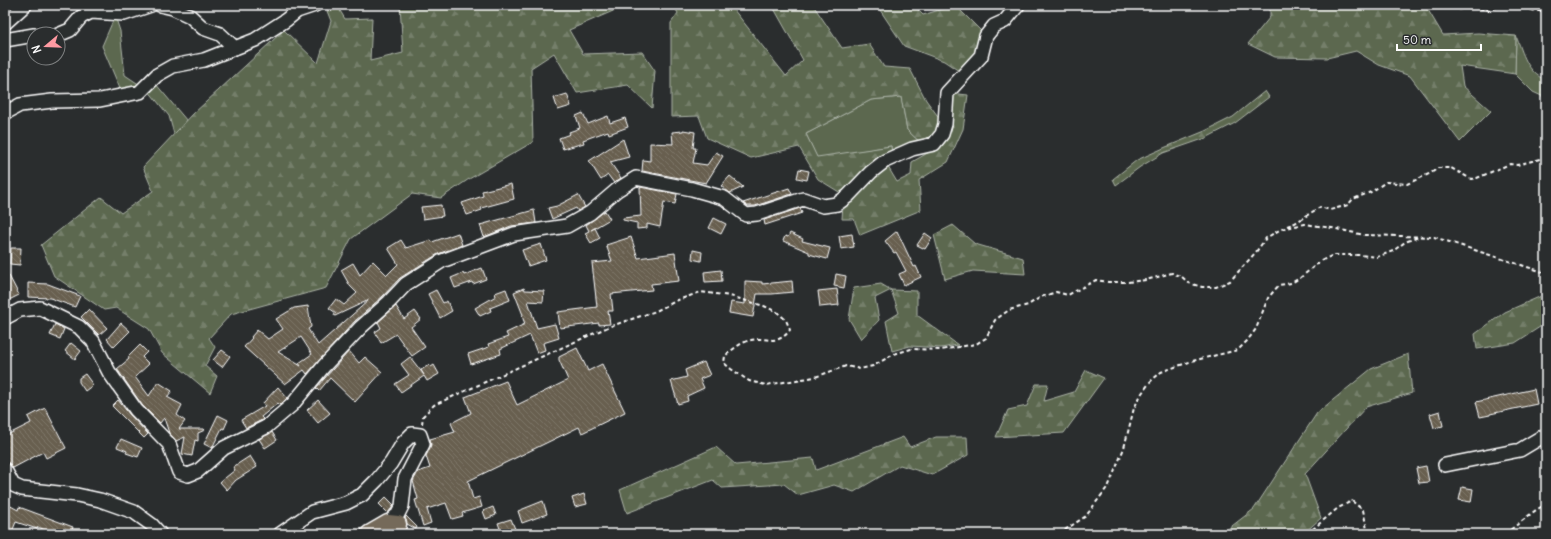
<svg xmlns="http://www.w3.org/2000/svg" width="1551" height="539" viewBox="0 0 1551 539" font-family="Delius,sans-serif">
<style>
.green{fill:#5b6850;stroke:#adb4a8}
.forest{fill:url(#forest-firs);stroke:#adb4a8}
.building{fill:url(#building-back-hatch);stroke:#fff;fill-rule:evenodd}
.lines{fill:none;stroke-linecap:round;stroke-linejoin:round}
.minor-casing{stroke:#fff;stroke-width:16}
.major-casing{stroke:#fff;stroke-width:19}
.path{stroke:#fff;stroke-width:2;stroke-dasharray:4 3;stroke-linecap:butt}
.minor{stroke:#2a2d2e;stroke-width:13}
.major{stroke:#746a5a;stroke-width:16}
</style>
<defs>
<pattern id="forest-firs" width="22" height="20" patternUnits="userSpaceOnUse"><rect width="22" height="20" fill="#5b6850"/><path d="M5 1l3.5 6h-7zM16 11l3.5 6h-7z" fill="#747f6a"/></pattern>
<pattern id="building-back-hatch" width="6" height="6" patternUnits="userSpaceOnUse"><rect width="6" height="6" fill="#675e4f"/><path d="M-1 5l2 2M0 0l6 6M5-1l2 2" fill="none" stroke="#7e7669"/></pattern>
</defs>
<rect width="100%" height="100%" fill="#2a2d2e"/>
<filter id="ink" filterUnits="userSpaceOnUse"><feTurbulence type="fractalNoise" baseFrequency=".025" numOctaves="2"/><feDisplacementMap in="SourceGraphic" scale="8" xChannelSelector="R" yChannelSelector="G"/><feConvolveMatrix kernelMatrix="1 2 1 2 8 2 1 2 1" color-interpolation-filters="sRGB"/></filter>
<g filter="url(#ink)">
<!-- green -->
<path class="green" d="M115 16 120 31 125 75 140 85 132 91H121L102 46Z
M1516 36C1523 53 1527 73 1546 80V86L1542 89 1546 94V98L1533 92 1515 74Z
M155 83 187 121 174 134 169 116 148 90Z
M901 97 907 130 923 145 892 154 891 146 817 158 806 134 871 100Z"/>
<!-- forest -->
<path class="forest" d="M400 5H627L569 30 583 54 642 52 655 71 652 108 628 85 577 93 554 53 531 68 533 142 469 179 441 198 412 194 351 239 326 288 231 314 209 338 215 347 205 366 217 376 210 393 162 353 149 329 116 308 104 310 54 276 41 245 101 197 121 213 153 191 143 167 193 114 284 30 318 63 331 21 327 11 339 9 345 19 372 18 370 61 403 53Z
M673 5H730L786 76 803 60 772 5H813L842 48 869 44 884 67 910 69 926 100 940 119 937 133 923 145 907 130 901 97 871 100 806 134 817 157 891 146 892 154 844 195 818 179 799 147 751 158 707 138 699 116 671 117V23L678 13Z
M879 5H913L923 15 955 5 983 33 976 57 959 71 944 61 904 46 880 10Z
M1270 5H1425L1443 35 1478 33 1516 36 1515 74 1460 66 1463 86 1491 111 1460 142 1410 76 1379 65 1356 51 1327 58 1275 57 1248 44 1270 17Z
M1265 91 1269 97 1235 123 1206 138 1163 153 1140 167 1116 185 1113 179 1137 160 1166 147 1205 131 1233 117Z
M950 93 968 95 963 129 948 162 919 180 921 210 860 235 854 219H842L843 204 862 185 888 167 897 182 911 175 912 162 931 151 943 137Z
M953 225 975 244 1023 258 1025 274 973 271 945 279 934 235Z
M881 284 891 290 917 291V315L958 345 941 348 910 346 892 351 886 321 899 313 891 290 875 298 879 320 861 339 849 319 854 288Z
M1546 294V323L1515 343 1477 349 1475 334 1505 312Z
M1408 354 1412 393 1366 407 1305 474 1321 518 1303 534H1228V529L1254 509 1317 413 1371 369Z
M1086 370 1104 378 1064 433 996 437 1008 410 1027 406 1036 384H1048L1044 401 1074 392Z
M903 437 910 447 936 437H967L968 455 932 475 900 465 854 492 834 485 798 495 784 484 722 488 713 480 627 513 620 490 716 447 736 465 813 458 816 470Z"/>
<!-- building -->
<path class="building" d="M567 94 571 106 558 110 554 98Z
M583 113 588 124 608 116 610 123 625 118 628 127 609 134 608 131 583 140 584 143 563 149 559 138 570 134 569 132 580 128 576 116Z
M683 130 695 132 693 148H696L693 163 707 165 716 152 723 156 706 183 642 171 643 160 650 161V143L673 144 672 132 683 131Z
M623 139 629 157 610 162 621 178 614 183 608 175 601 180 589 161Z
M799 169 809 171 807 180 797 178Z
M730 176 743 187 730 193 721 186Z
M511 184 514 199 481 208 482 210 467 215 462 203 483 196 482 191Z
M640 187 677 194 675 204 664 202 660 227 647 224V228L637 229V223L623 220V218L641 216Z
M789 188 792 194 755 206H747L743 203Z
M578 195 585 207 578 211 576 208 552 219 548 208 557 206Z
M441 205 443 216 423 219 421 207Z
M800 208 802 213 765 225 764 220Z
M534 210 536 223 511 226 484 237 480 225Z
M605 211 610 219 591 230 595 228 600 238 591 243 585 233 589 231 586 225Z
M714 218 726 224 721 234 709 228Z
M897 231 914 267 916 266 921 277 904 285 899 274 906 271 896 252 894 253 885 241Z
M458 233 462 245 438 254 400 278 383 296 355 321 307 374 304 370 285 384 244 347 252 338 251 337 257 330 268 339 283 329 276 319 294 308 308 306 311 327 308 329 318 345 369 300 335 316 334 314 336 313 329 308 336 299 344 305 357 293 350 286 341 270 353 263 360 275 373 261 387 275 398 264 388 248 401 240 406 248 431 240 432 242ZM301 337 312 354 299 363 301 366 278 352Z
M790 233 803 239 802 241 830 248 827 259 809 254V252L783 241 785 236 788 237Z
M925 233 932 238 925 249 917 245Z
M852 234 854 247 841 249 839 236Z
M631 237 638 258 675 253 679 281 651 284 652 290 611 294 613 311H608L610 324 599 325V323L560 328 558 312 597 307 592 263 612 261 606 245Z
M541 244 546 260 528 266 522 250Z
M11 248H21L20 265 10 264Z
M693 250 702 252 701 261 692 259Z
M5 268 19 295 5 302Z
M482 268 486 279 473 284 472 282 455 288 451 278 463 273 464 275Z
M721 270 722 281 705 282 704 272Z
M836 274 846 276 844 288 834 286Z
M745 281 762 282V284L792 281 793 292 772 294H757L753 317 729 313 731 302 745 304Z
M28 283 48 284 80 296 75 307 50 298 28 297Z
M524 288 525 290 544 291 543 302 528 301 537 328 555 324 559 338 543 343 545 350 537 353 530 335 500 349 501 354 471 364 468 354 489 347 488 344 508 337 506 333 525 324 522 316 523 315 514 292Z
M506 289 510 300 490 308 491 311 480 316 475 308 496 296 495 293Z
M837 289 839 305 820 307 818 291Z
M436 290 443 303 447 301 452 311 440 318 428 294Z
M396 306 404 319 415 311 421 319 411 327 425 347 412 356 396 334 381 343 375 332 381 328 378 322Z
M89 309 107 328 99 335 81 317Z
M121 323 130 331 114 347 107 339Z
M55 324 64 329 60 339 50 335Z
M71 343 81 351 75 359 65 351Z
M140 345 147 352 142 357 149 364 135 377 149 396 158 382 172 391 167 397 182 405 177 415 185 421 179 429H204L205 430 198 433V441L195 440 192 456 182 454 185 437 176 441 169 433 164 418 160 423 142 405 117 369 129 359 128 357Z
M577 348 588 371 602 364 625 412 582 433 579 427 468 481 473 499 479 497 482 507 462 513 463 516 452 519 446 503 427 509 431 523 423 526 415 500 418 499 413 481 418 472 430 468 426 456 431 445 430 439 455 432 451 423 471 413 465 397 506 381 517 405 568 380 559 360V357Z
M222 350 230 356 222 367 213 360Z
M349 351 359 363 365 357 382 372 355 402 330 378 319 391 316 388Z
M410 357 424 375 421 370 429 365 431 367 434 365 439 374 427 381 424 376 401 392 395 384 409 375 401 364Z
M704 362 710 375 700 379 704 388 687 396 688 401 678 404 671 381 687 377 685 370Z
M85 374 93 385 85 391 79 382V378Z
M278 387 287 398 280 405 278 403 261 417 263 419 262 420 246 428 241 420 265 406 263 403Z
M1534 389 1537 404 1490 414V415L1480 417 1476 402Z
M118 400 130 415 148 434 144 438 112 406Z
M318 400 330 413 318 423 307 410Z
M45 408 66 448 46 458 43 452 13 468 5 459V436L31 423 28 417Z
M1440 411 1443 426 1434 428 1430 414Z
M218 415 228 420 224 429 222 428 212 448 204 444Z
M272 432 277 440 265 448 259 439Z
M121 439 142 448 138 457 126 453 127 451 117 447Z
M250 456 257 467 236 480 227 490 220 482 235 470 233 467Z
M1426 466 1429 482 1419 483 1416 468Z
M1462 487 1473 489 1471 502 1459 500Z
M584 494 587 504 575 507 572 498Z
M386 497 394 505 388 513 379 504Z
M543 501 547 514 522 523 518 511Z
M5 503 18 510 19 507 73 527 71 534H54L38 527 37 529 16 522 11 534H5Z
M493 507 496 515 486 519 483 511Z
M406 516 417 527 416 529 407 524 405 518Z
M511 519 517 534H502L498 523Z"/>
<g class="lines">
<defs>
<path id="minor" d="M160 5 173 8 190 16 203 28 220 34 235 48
M5 23 25 5
M58 35 70 30 81 17 91 12 124 14 151 5
M5 40 34 35
M5 113 20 105 52 101 100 100 140 92 157 75 173 66 204 60 255 40 286 20 297 11 315 5
M5 318 20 310 40 308 79 327 93 341 109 372 136 410 169 444 179 472 188 475 198 471 224 448 266 427 292 405 324 366 361 327 389 302 406 284 442 261 514 234 567 226 590 213 617 190 636 178 692 189 724 198 746 215 757 214 803 199 823 206 837 204 848 196 871 172 885 161 912 149 934 144 942 134 945 124 947 93 981 56 986 36 994 26 1005 21 1018 5
M1445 465 1520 450 1540 438 1546 437
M5 470 13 485 22 489 77 495 100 500 134 512 152 525 160 534
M280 534 312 512 346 503 362 495 377 480 391 463 403 443 412 434 420 435 423 444 405 479 402 506 398 514 388 523"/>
<path id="major" d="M369 534 388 523 398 524 396 534"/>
</defs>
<!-- minor casing -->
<use href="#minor" class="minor-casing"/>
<!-- major casing -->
<use href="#major" class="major-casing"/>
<!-- path -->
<path class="path" d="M1458 5 1457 10 1470 7 1490 10 1502 5
M1525 5C1530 12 1539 11 1546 11
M1287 226 1295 223 1320 207 1330 210 1348 205 1353 199 1371 192 1386 182 1407 184 1431 173 1438 168H1451L1471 179 1477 178 1510 164 1517 165 1540 159 1546 154
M422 424 423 416 434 405 608 327 656 311 678 300 701 292 730 296 764 306 777 312 786 320 790 330C777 347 768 336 751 340 741 342 732 350 725 356L724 363 731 369 749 381 766 385 815 377 846 366 860 369 873 366 894 354 911 349 941 350 976 344 986 338 995 320 1009 310 1028 305 1041 297 1056 292 1068 295 1096 280 1108 282H1128L1146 280 1172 273 1182 277 1189 283 1202 287H1216L1230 281 1256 252 1266 238 1281 229 1305 224 1332 228 1364 235 1434 237 1546 273
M1059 534 1086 516 1109 485 1124 448 1134 408 1142 393 1150 382 1161 372 1192 361 1238 350 1247 341 1256 329 1268 298 1279 285 1291 283 1300 278 1321 261 1333 255H1360L1377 257 1393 251 1405 242 1419 237
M1307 534 1338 508 1352 501 1363 510 1368 534
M1505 534 1536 510 1546 504"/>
<!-- minor -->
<use href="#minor" class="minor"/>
<!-- major -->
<use href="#major" class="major"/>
</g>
</g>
<!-- margin -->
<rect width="1551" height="539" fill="none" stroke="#2a2d2e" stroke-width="20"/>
<rect x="10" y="10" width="1531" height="519" fill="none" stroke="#fff" stroke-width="1.5" filter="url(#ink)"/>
<!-- north arrow -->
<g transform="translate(46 46) rotate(251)"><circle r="19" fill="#2a2d2e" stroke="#7f8182"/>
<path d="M0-3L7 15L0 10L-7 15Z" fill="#ff9aa2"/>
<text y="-6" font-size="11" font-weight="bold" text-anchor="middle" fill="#ffffff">N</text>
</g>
<!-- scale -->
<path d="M1397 44v6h84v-6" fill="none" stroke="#ffffff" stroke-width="2"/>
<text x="1403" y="44" font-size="12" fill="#ffffff" stroke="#2a2d2e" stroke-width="3" paint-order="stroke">50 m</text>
</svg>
